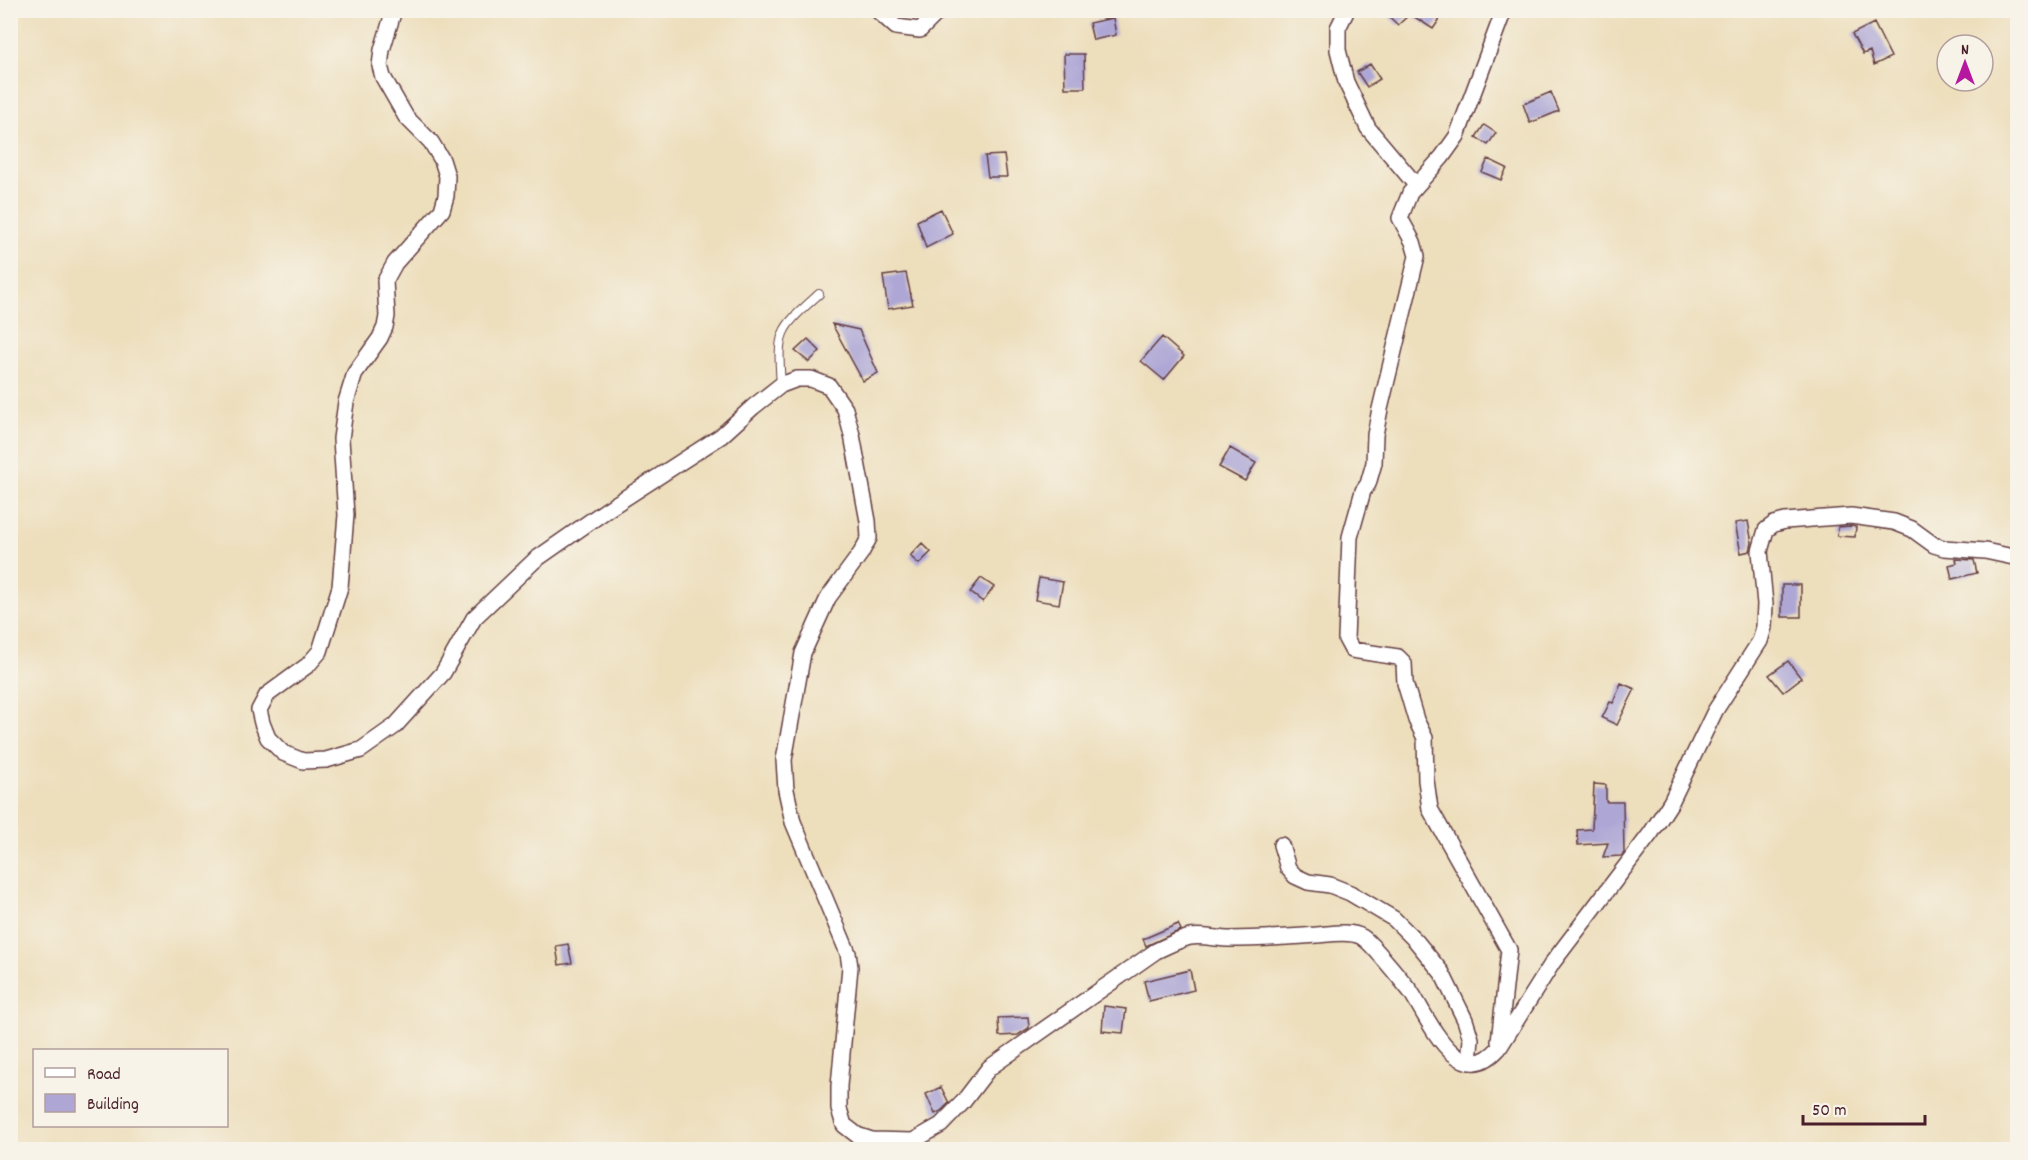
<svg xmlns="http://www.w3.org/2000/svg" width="2028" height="1160" viewBox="0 0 2028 1160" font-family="Dekko,sans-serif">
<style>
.building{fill:#aea7d6}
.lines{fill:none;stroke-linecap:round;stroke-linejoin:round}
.service-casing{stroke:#623c41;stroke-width:10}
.minor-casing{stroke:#623c41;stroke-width:18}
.service{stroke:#fff;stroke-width:8}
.minor{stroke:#fff;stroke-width:15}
</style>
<rect width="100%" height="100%" fill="#f7f3e8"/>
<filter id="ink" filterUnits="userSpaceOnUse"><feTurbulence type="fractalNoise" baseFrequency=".0167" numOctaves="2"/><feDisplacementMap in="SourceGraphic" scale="12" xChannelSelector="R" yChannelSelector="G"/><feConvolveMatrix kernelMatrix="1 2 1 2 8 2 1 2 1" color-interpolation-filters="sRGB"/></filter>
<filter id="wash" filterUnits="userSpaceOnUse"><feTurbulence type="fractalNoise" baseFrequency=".008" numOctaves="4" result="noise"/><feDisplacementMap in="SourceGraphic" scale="24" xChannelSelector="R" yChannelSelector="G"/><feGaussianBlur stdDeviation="1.35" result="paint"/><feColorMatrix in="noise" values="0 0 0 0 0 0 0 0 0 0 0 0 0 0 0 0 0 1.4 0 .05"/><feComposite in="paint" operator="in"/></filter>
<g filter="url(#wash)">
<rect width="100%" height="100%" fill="#eddebc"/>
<g id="blocks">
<!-- building -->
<path class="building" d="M1382 10H1446L1433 29 1410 14 1398 25Z
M1113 18 1116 35 1093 40 1089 23Z
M1874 23 1891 57 1874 65 1870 51 1863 54 1852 34Z
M1064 54H1084L1085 88H1065Z
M1370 64 1380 79 1367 87 1357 72Z
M1551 92 1559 111 1530 123 1523 104Z
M1484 125 1496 133 1488 145 1476 137Z
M1004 155 1007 177H988L985 156Z
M1488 159 1507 168 1501 180 1482 172Z
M941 209 953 234 926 248 917 221Z
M906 273 913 305 888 309 883 276Z
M832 324 859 330 878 373 863 381Z
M1162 337 1184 356 1164 380 1141 361Z
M808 339 820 351 809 362 795 351Z
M1230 448 1256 463 1245 481 1219 467Z
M1748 521 1752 543 1750 551 1741 553 1735 523Z
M1851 526 1856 527 1855 537 1837 536 1838 527Z
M922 543 931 552 919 564 910 556Z
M1956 559 1974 560 1977 573 1952 579 1949 565 1957 563Z
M981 578 994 587 983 602 970 592Z
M1039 578 1063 582 1059 604 1035 600Z
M1782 585H1801V617H1782Z
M1788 661 1801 678 1783 692 1769 675Z
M1621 683 1635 689 1617 725 1602 718 1610 702 1613 703Z
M1594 784 1606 785V802H1623L1624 853 1621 856 1603 857 1608 843 1578 845 1577 830 1592 829Z
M1178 924 1181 930 1146 946 1143 939Z
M568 944 572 963 559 965 556 946Z
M1190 970 1194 990 1149 1001 1144 981Z
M1104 1006 1126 1009 1123 1033 1102 1031Z
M1028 1017 1029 1028 1018 1035 999 1036 998 1018Z
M941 1087 949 1103 941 1111 935 1114 926 1094Z"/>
</g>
</g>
<g filter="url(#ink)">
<use href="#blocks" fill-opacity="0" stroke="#623c41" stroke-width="1.5"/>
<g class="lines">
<defs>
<path id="service" d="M781 385C777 330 779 330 819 294"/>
<path id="minor" d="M394 10 382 50 380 66 383 77 406 117 431 142 442 160 447 176 446 196 442 210 395 263 385 281 387 316 385 327 380 338 355 373 346 402 341 439 346 515 340 587 320 651 308 665 267 695 259 710 262 723 268 738 283 753 303 761 326 760 361 750 395 726 443 673 474 618 535 560 608 509 721 436 753 407 781 385 797 379H811L829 386 845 409 852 435 868 521 869 538 861 553 828 598 803 653 784 760 786 790 793 822 848 953 850 967 839 1086V1109L844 1125 857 1135 872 1140 913 1141 941 1125 963 1102 989 1068 1156 951C1167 946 1178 940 1190 937 1203 935 1217 939 1230 939 1260 939 1288 937 1317 935 1330 934 1351 930 1362 937 1372 943 1403 982 1411 992 1429 1020 1459 1093 1499 1048L1553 962 1651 833 1671 802 1715 711 1760 641 1764 627 1765 604 1760 551 1766 530 1774 524 1785 521 1851 516 1894 522 1912 529 1934 545 1944 548 1985 551 2018 558
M877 10 896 27 920 30 940 10
M1347 10 1338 28V50L1346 82 1368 128 1416 185
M1281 845 1288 868 1295 876 1308 882 1330 885 1350 893 1394 919 1416 941 1442 973 1465 1020 1471 1039 1469 1062
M1499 1042 1509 950 1430 809 1426 780 1425 738 1416 720 1405 683 1404 663 1398 657 1352 650 1346 639 1350 537 1363 491 1368 484 1374 463 1375 435 1380 409 1417 256 1413 242 1400 218 1410 193 1442 157 1457 136 1504 10"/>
</defs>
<!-- service casing -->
<use href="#service" class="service-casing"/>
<!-- minor casing -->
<use href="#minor" class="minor-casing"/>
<!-- service -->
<use href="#service" class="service"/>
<!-- minor -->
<use href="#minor" class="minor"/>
</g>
</g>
<!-- margin -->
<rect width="2028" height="1160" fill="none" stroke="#f7f3e8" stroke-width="36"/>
<!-- legend -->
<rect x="33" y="1049" width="195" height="78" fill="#f7f3e8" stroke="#b29e9c" stroke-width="1.5"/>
<rect x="45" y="1068" width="30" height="9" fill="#ffffff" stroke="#b29e9c" stroke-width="1.5"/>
<text x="87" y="1079" font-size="18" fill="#4a1f2b">Road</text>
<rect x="45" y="1094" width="30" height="18" fill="#aea7d6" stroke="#b29e9c" stroke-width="1.5"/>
<text x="87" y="1109" font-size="18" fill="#4a1f2b">Building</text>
<!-- north arrow -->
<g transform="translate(1965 63)"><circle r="28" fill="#f7f3e8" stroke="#b29e9c" stroke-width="1.5"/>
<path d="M0-4.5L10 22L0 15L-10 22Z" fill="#b5179e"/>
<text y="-9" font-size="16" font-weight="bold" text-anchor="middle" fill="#4a1f2b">N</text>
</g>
<!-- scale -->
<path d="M1803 1115v9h122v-9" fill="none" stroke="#4a1f2b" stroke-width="3"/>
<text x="1812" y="1115" font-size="18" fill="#4a1f2b" stroke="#f7f3e8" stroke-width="4.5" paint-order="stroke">50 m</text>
</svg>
